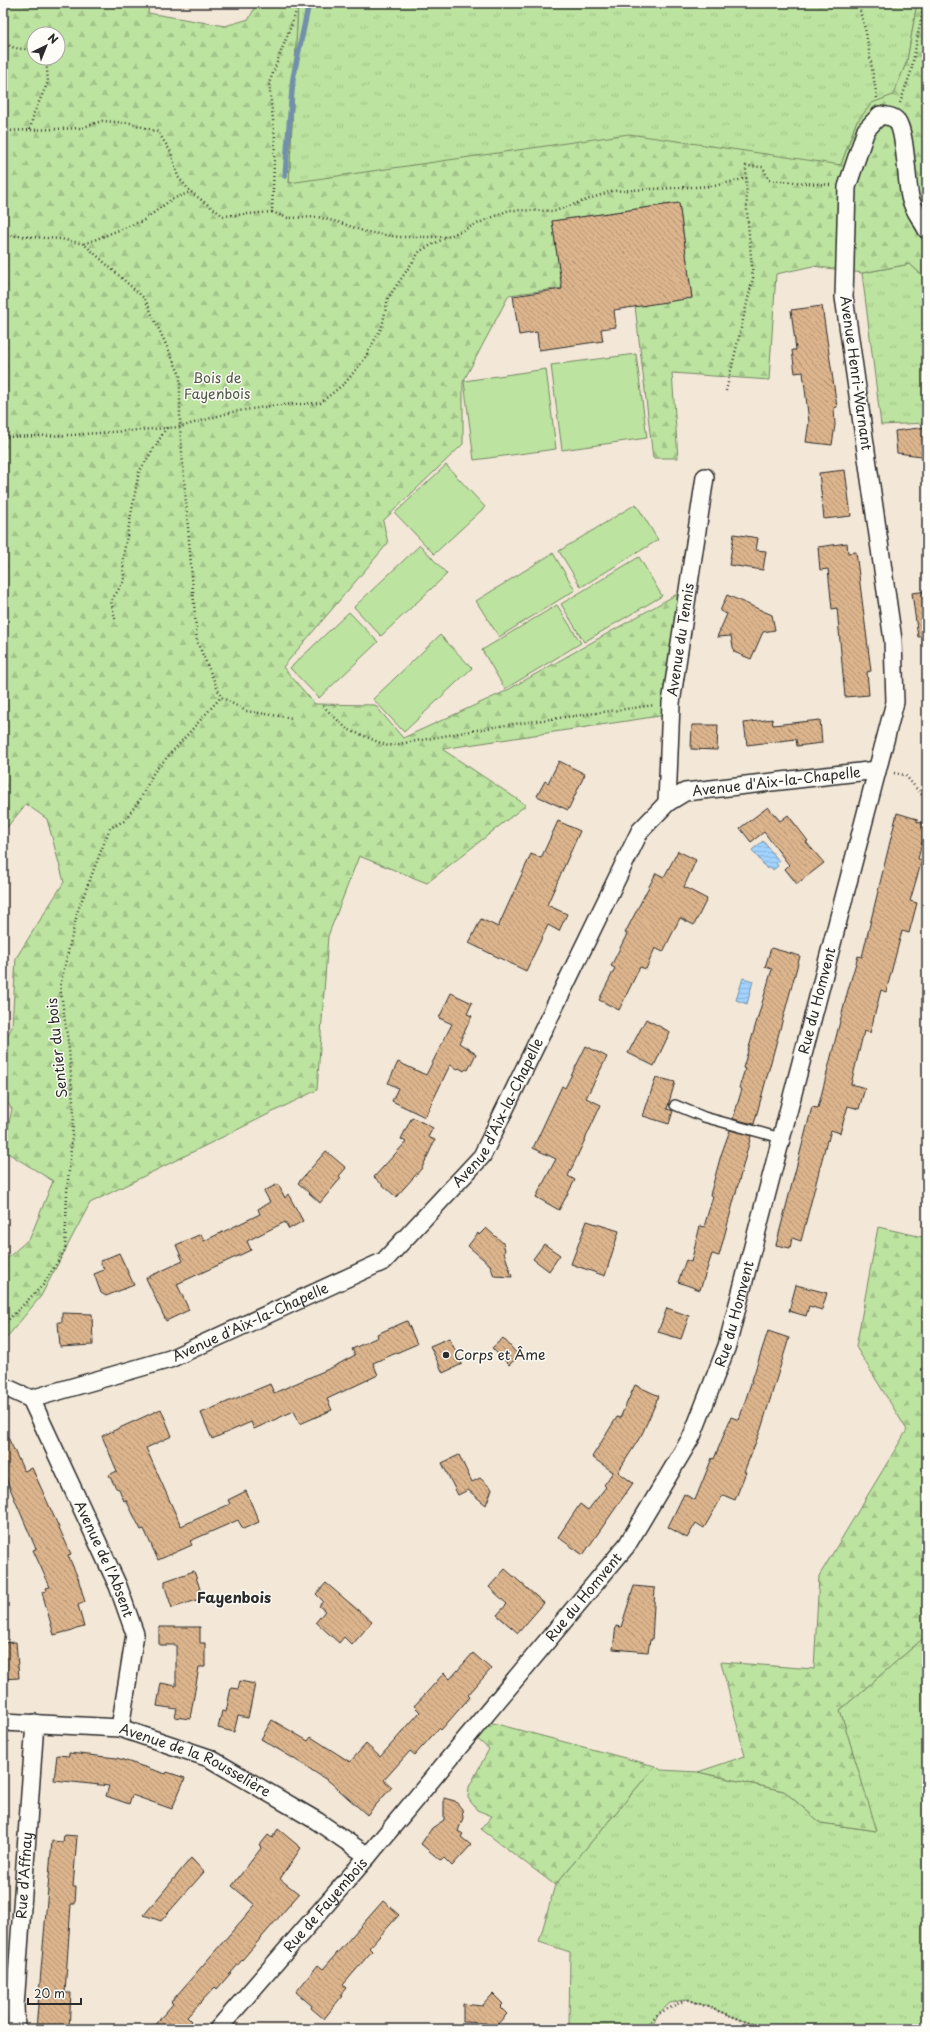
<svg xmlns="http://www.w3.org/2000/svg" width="930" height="2032" viewBox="0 0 930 2032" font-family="'Playpen Sans',sans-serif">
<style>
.grass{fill:url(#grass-tufts);stroke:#748765}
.forest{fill:url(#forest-firs);stroke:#748765;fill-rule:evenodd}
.pitch{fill:#bce39f;stroke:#748765}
.water{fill:url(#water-rules);stroke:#7290aa}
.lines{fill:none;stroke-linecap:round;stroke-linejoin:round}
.stream{stroke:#7290aa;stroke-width:5.5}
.building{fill:url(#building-back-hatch);stroke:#2b2b2b}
.lane-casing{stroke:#2b2b2b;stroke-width:12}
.street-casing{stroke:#2b2b2b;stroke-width:20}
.path{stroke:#2b2b2b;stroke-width:2.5;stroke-dasharray:1 3;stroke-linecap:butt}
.lane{stroke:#fdfcf7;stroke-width:9}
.street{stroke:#fdfcf7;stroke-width:17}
.poi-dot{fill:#2b2b2b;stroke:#fdfcf7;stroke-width:1.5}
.labels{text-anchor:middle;stroke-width:3;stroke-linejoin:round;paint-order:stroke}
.street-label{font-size:14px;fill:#2b2b2b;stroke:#fdfcf7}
.park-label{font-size:14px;fill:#4f5948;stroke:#fdfcf7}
.poi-label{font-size:14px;fill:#2b2b2b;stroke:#fdfcf7;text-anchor:start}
.neighbourhood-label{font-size:15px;font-weight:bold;fill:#2b2b2b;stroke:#fdfcf7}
</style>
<defs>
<pattern id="grass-tufts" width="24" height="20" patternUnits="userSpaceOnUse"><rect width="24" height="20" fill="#bce39f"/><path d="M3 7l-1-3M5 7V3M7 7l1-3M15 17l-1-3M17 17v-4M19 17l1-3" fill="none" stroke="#a2c389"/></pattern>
<pattern id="forest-firs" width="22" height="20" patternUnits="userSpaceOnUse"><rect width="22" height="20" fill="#bce39f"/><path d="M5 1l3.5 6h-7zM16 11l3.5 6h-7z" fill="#a2c389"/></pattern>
<pattern id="water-rules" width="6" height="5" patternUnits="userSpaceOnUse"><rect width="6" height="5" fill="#a1d3fe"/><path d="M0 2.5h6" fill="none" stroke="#8bb5da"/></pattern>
<pattern id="building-back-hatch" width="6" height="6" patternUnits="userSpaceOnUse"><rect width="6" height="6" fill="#dcb58d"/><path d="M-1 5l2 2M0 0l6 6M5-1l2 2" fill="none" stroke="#b39373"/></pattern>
</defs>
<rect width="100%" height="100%" fill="#f3e7d7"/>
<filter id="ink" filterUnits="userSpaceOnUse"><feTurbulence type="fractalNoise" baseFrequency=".025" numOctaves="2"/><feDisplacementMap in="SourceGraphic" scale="8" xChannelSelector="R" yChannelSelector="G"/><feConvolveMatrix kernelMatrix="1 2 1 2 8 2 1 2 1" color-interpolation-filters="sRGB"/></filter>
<g filter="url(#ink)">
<!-- grass -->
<path class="grass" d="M298 3H917L907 61 893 96 872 103 856 123 841 165 289 184Z
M910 264 927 280V423L881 425 862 273Z
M927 1635V2029H765L687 1999 670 2003 658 2014 651 2029H569L570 1952 539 1942 555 1885 655 1766 661 1770 698 1772 784 1791 821 1823 876 1831 840 1710Z"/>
<!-- forest -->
<path class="forest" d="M3 3H149L148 13 225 26 249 19 257 3H298L289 183 629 134 841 165 856 123 872 103 893 95 907 61 917 3H927V280L910 264 862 273 813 266 776 274 769 380 672 373 678 458H653L635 306 692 298 679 203 552 221 562 288 509 295 463 382V444L383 521 388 543 283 667 315 704 375 705 403 738 504 692 686 589 666 715 442 749 526 805 427 883 359 856 328 936 317 1090 90 1203 41 1296 3 1342V1262L30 1238 53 1181 3 1150 12 1109 3 1097V1045L12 1027 16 958 64 882 47 819 26 804 3 832ZM34 34H58V58H34Z
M878 1227 927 1238V1635L840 1710 877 1831 821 1823 784 1791 698 1772 745 1756 721 1662 814 1669 819 1576 907 1430 856 1347Z
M489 1722 655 1766 555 1885 481 1829 492 1816 477 1810 468 1798 469 1787 489 1749 476 1738Z"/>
<!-- pitch -->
<path class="pitch" d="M636 354 647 438 562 450 551 365Z
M546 369 556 449 474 460 464 381Z
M446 465 485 507 434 554 395 513Z
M636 504 658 540 581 587 559 551Z
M420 545 447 574 381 636 354 607Z
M553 553 575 590 499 637 476 601Z
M639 557 662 596 584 642 561 604Z
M557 605 581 643 505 689 482 650Z
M349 612 378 642 319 698 290 668Z
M440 635 472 668 404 732 373 699Z"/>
<!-- water -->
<path class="water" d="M763 841 779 861 776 863 778 866 773 870 771 867 767 869 752 850Z
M743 978 753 981 747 1004 736 1000Z"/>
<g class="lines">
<!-- stream -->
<path class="stream" d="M285 176 293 78 309 3"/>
</g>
<!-- building -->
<path class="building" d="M679 203 692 298 614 310 616 327 601 329 603 341 539 350 537 332 519 335 513 296 562 289 552 221Z
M822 306 837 407 834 408 835 425 832 445 806 442 809 422 803 372 795 373 792 350H796L791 310Z
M927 427V443L922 456 897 453 895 431Z
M845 470 851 516 824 519 819 473Z
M734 534 758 538 756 550 766 551 763 570 729 565Z
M847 543 848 553 856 552 871 671 867 672 869 695 845 697 837 608 832 609 828 569 820 570 818 547Z
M927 591V636L918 637 912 593Z
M727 595 772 615 775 630 763 632 751 659 734 652 731 636 717 637 727 614 720 611Z
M772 719 773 725 820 720 822 743 797 746 796 739 747 745 744 723Z
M692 725H718L717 750 691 749Z
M559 761 585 774 568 810 537 796 545 781 548 783Z
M768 807 780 821 788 815 808 841 806 842 824 863 797 884 785 869 789 865 764 832 751 842 740 828Z
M897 813 917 819V822L927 824 918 859 922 860 910 901 917 903 909 933 902 931 886 992 881 990 870 1033 864 1031 851 1084 865 1088 859 1109 848 1106 840 1133 831 1130 828 1141 827 1140 801 1241 792 1238 790 1248 776 1245 812 1107 818 1108 848 990 858 956 862 957Z
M558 821 580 831 547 905 567 914 559 931 548 925 526 971 469 943 481 919 498 927 531 854 541 858Z
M678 851 696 860 684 887 707 899 694 925 680 918 663 952 655 948 646 969 640 967 619 1010 599 1000 615 968 611 966 627 934 625 933 656 873 664 877Z
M771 948 800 956 754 1124 733 1119 742 1089 739 1088 745 1069 743 1068 772 969 765 967Z
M451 993 472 1003 467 1014 472 1016 459 1043 476 1054 468 1070 466 1069 464 1071 459 1068 458 1069 450 1065 425 1117 392 1101 398 1088 388 1083 398 1062 426 1075 452 1024 439 1018Z
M646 1019 670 1032 654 1066 628 1053Z
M586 1046 607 1057 586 1098 601 1105 568 1176 575 1180 559 1210 536 1197 556 1159 533 1148 562 1086 565 1088Z
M656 1077 675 1082 667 1109 673 1111 669 1124 643 1116Z
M412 1117 433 1128 428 1137 435 1140 422 1168 396 1197 374 1177 406 1142 401 1139Z
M730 1130 751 1136 719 1256 712 1254 700 1290 678 1282 686 1260 691 1262 700 1226 704 1227 713 1196 710 1195 721 1155Z
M326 1151 346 1168 339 1176 341 1178 320 1203 298 1183Z
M278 1184 285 1198 288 1194 303 1221 289 1229 285 1222 247 1241 251 1250 177 1284 189 1310 166 1321 146 1278 183 1261 176 1245 201 1234 204 1241 260 1214 258 1209 270 1202 264 1191Z
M587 1221 619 1231 605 1276 571 1264Z
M486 1228 503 1243 505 1250 504 1252 512 1277 494 1276 490 1265 468 1246 478 1233 479 1235Z
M544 1244 560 1255 549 1271 533 1259Z
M119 1253 134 1285 106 1296 101 1293 94 1274 104 1270 100 1261Z
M796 1285 827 1293 822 1310 809 1306 806 1316 789 1311Z
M667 1308 689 1316 681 1339 658 1332Z
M62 1313 92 1314 93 1345 60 1347 58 1322H62Z
M407 1321 417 1344 373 1363 378 1375 327 1399 332 1410 300 1424 294 1411 254 1429 251 1422 212 1439 201 1413 270 1384 274 1393 333 1367 355 1355 352 1349 378 1337 377 1334Z
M768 1331 789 1338 761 1429 744 1472H746L735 1500 723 1495 704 1528 696 1523 687 1538 668 1527 684 1494 695 1500 712 1458 714 1459 731 1417 739 1420Z
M449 1338 462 1364 443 1373 430 1346Z
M503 1338 519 1356 509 1365 492 1348Z
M635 1385 659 1396 642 1434 618 1472 633 1483 583 1555 558 1537 580 1504 588 1510 606 1487 604 1485 613 1472 592 1457 617 1417 620 1418Z
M161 1409 172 1436 146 1448 181 1526 230 1504 228 1500 246 1491 259 1522 243 1529 238 1520 190 1541 192 1545 158 1560 144 1529 141 1530 126 1500 124 1501 119 1489 116 1488 109 1475 117 1471 102 1436Z
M3 1427 24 1471 32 1468 71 1554 68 1555 78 1578 85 1602 78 1605 84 1627 54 1635 42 1592 46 1591 45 1588 50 1587 33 1550 36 1549 3 1472Z
M459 1455 472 1482 480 1478 492 1489 486 1505 468 1490 458 1495 442 1463Z
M505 1569 544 1603 518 1633 497 1615 507 1604 489 1587Z
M194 1571 203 1598 172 1608 165 1587V1581Z
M326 1583 372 1622 352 1645 344 1637 339 1643 316 1622 325 1611 319 1606 323 1601 316 1594Z
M634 1586 655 1588 652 1640H650L648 1652 613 1649 616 1626 621 1627Z
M159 1627H200V1643H205V1667H199L190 1719 175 1717 177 1709 157 1706 161 1683 176 1686V1645H159Z
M16 1642 19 1678 3 1679V1643Z
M473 1653 491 1669 468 1695 470 1697 441 1730 439 1728 415 1755 410 1751 384 1780 392 1787 367 1815 330 1782 296 1760 261 1739 272 1720 308 1741 311 1737 350 1762 366 1744 380 1757 420 1712 414 1706 429 1690 444 1673 450 1679Z
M240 1681 255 1684 248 1718 238 1716 234 1732 218 1728 222 1711 226 1712 231 1688 238 1689Z
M69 1753 117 1758 166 1774 167 1772 185 1778 172 1809 132 1795 129 1804 106 1796 109 1786 54 1780 57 1755 69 1756Z
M444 1798 455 1801 462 1809 463 1818 458 1831 463 1834 461 1837 471 1845 452 1866 444 1858 440 1860 421 1844 432 1828 444 1820Z
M278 1829 301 1848 280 1879 299 1894 217 1989 215 1987 187 2017 191 2021 184 2029H151L173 2004 171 2002 255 1905 232 1886 262 1847 260 1845 268 1835 272 1838Z
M64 1835 77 1836 73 1887H76L75 1904H71L65 1993H71L69 2029H36L52 1841 63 1842Z
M191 1858 204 1872 161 1921 144 1915Z
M383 1901 399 1915 369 1948 372 1951 343 1985 346 1988 340 1995 342 1996 324 2019 311 2008 312 2006 296 1992 318 1965 323 1969Z
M493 1994 503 2004 500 2007 507 2014 493 2029 485 2023 463 2022V2004L482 2006Z"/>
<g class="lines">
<defs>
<path id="lane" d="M675 1105 704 1117 781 1138"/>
<g id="street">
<path id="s1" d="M667 803 671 703 705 477"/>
<path d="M3 1386 31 1399"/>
<path id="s2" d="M31 1399 170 1359 384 1261 482 1156 640 831 667 803 685 792 877 770"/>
<path id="s3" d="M31 1399 118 1586 135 1634 120 1728"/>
<path id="s4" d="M3 1722 120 1728 209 1758 317 1821 368 1856"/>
<path id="s5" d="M16 2029 15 2006 35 1723"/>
<path id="s6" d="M218 2029 368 1856 627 1545 692 1436 727 1346 895 702 893 640 844 297 847 187 866 130 880 115C886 116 893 116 897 121 906 133 906 179 910 197 912 208 922 220 927 230"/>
</g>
</defs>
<!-- lane casing -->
<use href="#lane" class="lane-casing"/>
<!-- street casing -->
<use href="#street" class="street-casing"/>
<!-- path -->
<path class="path" d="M858 3 866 33 877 98
M3 40C11 50 22 49 34 49
M900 103 911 72 924 3
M30 129 34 113 48 82 46 58
M3 131 81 128 102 121 130 123 158 132 171 152 178 177 191 192
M272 212 288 218 318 217 341 223 366 232 399 237H447L509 210 555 211 612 191 714 186 747 178
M3 235 61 239 84 244 145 299 180 375V427L197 641 221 697 246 711 292 718
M84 244 144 220 172 199 191 192 223 216 272 212 275 139 269 83 294 18 298 3
M726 391 753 278 747 212 746 166 763 167 769 180 831 185
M3 437 71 435 180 427 232 412 278 405 320 403 345 383 363 361 382 327 388 298 420 251 447 237
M115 619 111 601 124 581 123 557 139 472 167 427
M323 706 347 729 388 746 499 726 655 705
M894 773 905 775 927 801
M3 1325 43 1285 65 1250 67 1192 74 1115 69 1049 60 986 78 910 110 828 124 821 141 798 154 772 221 697
M642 2029 658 2014 687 1999 765 2029"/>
<!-- lane -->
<use href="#lane" class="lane"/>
<!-- street -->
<use href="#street" class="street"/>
</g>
</g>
<!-- markers -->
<circle class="poi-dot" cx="446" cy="1355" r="4"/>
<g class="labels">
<!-- street labels -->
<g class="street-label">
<text transform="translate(856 373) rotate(82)" y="5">Avenue Henri-Warnant</text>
<text dy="5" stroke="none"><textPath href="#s1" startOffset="164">Avenue du Tennis</textPath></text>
<text dy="5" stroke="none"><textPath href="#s2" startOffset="1037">Avenue d'Aix-la-Chapelle</textPath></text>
<text dy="5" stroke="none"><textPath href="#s6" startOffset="1214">Rue du Homvent</textPath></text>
<text transform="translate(57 1048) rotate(-96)" y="5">Sentier du bois</text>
<text dy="5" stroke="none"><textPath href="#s2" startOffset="569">Avenue d'Aix-la-Chapelle</textPath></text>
<text dy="5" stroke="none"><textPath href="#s6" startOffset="890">Rue du Homvent</textPath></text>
<text dy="5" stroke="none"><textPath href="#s2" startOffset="233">Avenue d'Aix-la-Chapelle</textPath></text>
<text dy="5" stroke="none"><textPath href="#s3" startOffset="176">Avenue de l'Absent</textPath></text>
<text dy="5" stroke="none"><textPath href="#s6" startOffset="566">Rue du Homvent</textPath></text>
<text dy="5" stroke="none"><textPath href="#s4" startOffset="199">Avenue de la Rousselière</textPath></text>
<text dy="5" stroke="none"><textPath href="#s5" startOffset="154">Rue d'Affnay</textPath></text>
<text dy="5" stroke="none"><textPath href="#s6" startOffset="164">Rue de Fayembois</textPath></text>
</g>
<!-- park labels -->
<g class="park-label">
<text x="217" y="383">Bois de<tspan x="217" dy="16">Fayenbois</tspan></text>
</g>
<!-- poi labels -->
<g class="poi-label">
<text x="454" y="1360">Corps et Âme</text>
</g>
<!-- neighbourhood labels -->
<g class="neighbourhood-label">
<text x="234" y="1603">Fayenbois</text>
</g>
</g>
<!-- margin -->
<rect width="930" height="2032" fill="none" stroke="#fdfcf7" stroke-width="16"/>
<rect x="8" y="8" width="914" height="2016" fill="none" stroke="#2b2b2b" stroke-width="1.5" filter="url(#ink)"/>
<!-- north arrow -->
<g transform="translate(46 46) rotate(43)"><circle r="19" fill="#fdfcf7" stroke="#a9a8a5"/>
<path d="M0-3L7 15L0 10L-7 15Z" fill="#2b2b2b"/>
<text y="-6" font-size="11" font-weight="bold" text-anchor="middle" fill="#2b2b2b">N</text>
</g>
<!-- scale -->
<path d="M28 1998v6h53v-6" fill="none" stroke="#2b2b2b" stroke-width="2"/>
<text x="34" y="1998" font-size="12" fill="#2b2b2b" stroke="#fdfcf7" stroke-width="3" paint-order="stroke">20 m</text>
</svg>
